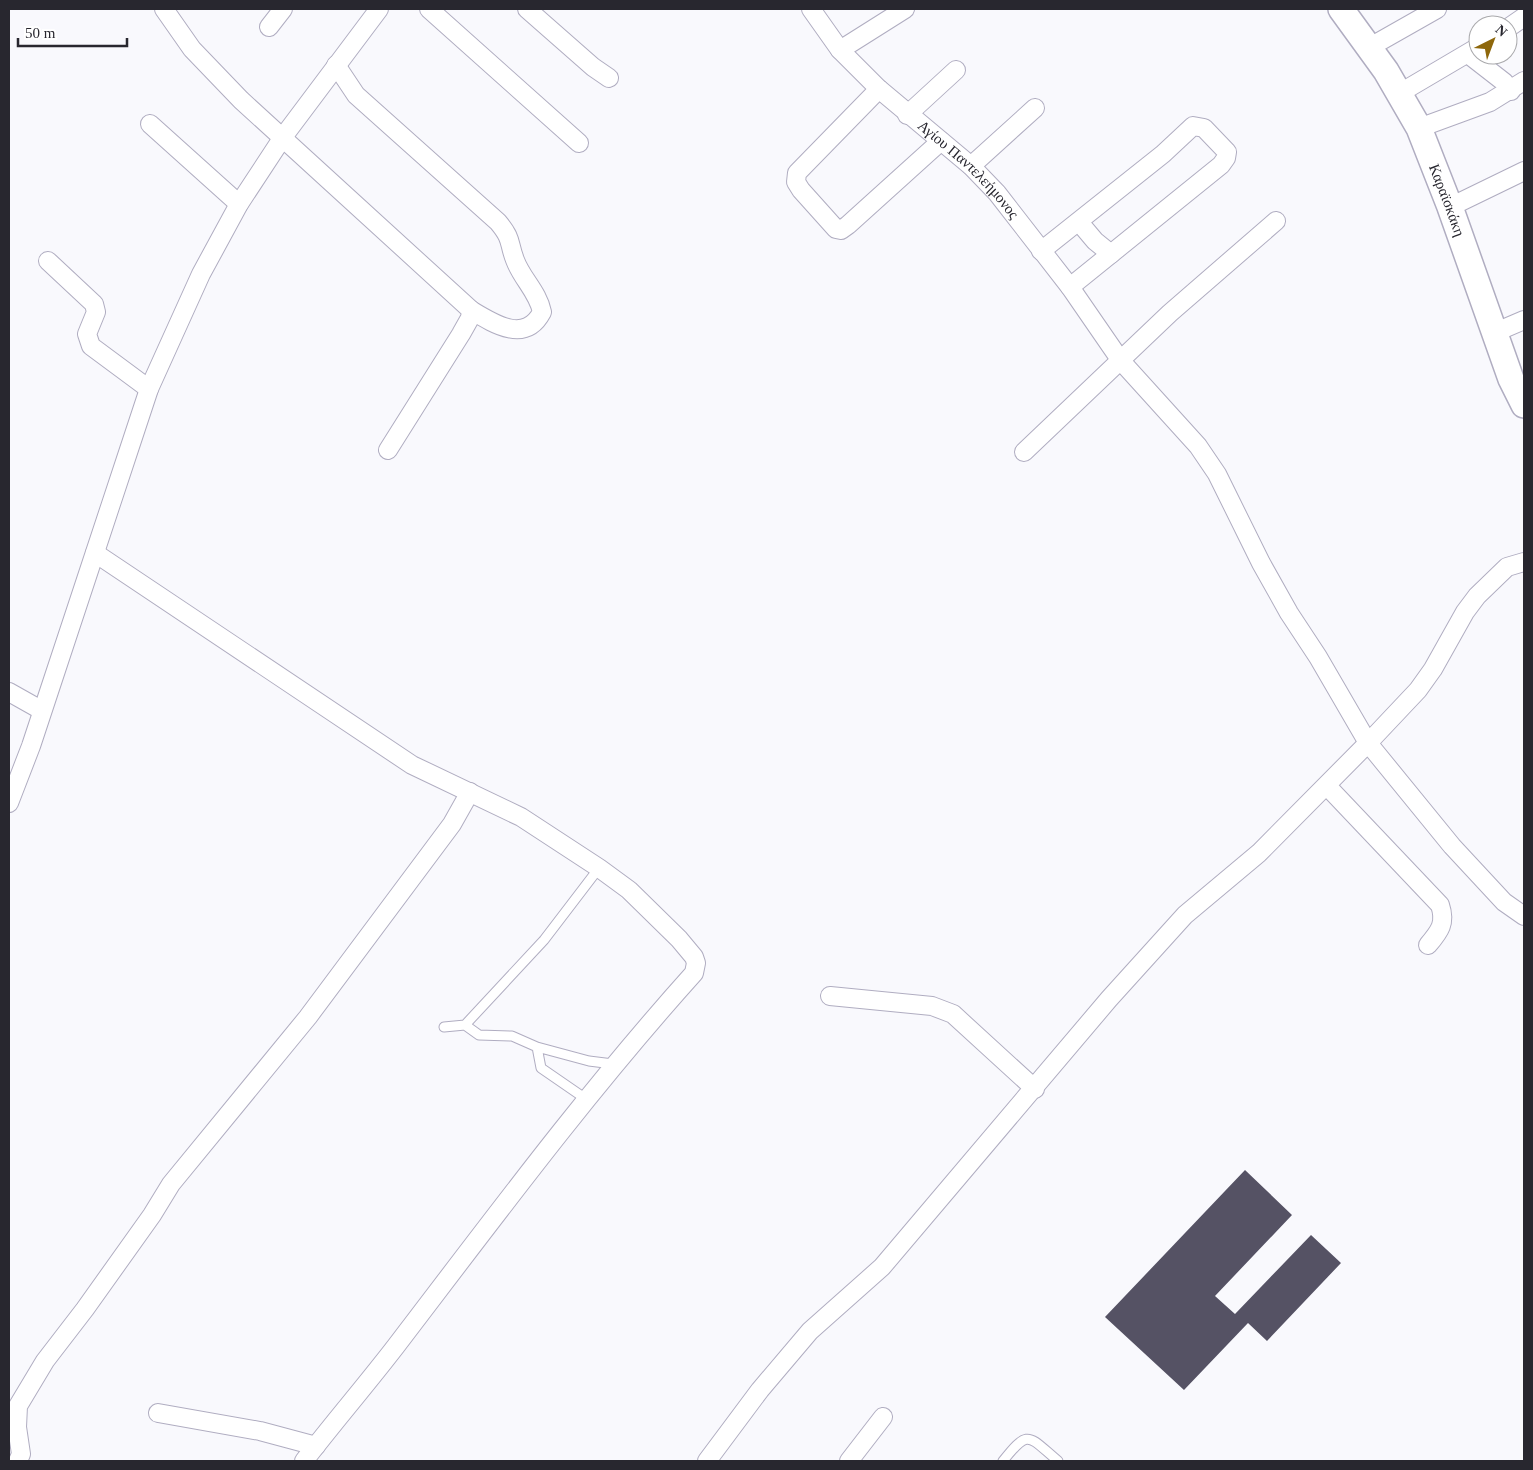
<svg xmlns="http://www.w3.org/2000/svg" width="1533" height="1470" viewBox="0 0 1533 1470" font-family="Georgia,serif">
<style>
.building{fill:#555264}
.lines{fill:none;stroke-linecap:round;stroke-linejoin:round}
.lane-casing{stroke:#b0adc1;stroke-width:11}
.street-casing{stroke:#b0adc1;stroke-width:20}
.secondary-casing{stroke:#b0adc1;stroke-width:28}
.lane{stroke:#fff;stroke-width:9}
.street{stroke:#fff;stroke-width:18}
.secondary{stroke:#fff;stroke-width:25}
.labels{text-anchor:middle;stroke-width:5;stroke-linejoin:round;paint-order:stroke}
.street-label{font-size:15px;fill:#28272f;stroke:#fff}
</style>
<rect width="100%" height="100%" fill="#f9f9fd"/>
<!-- building -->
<path class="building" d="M1245 1170 1292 1215 1215 1296 1235 1314 1311 1235 1341 1263 1267 1341 1248 1323 1184 1390 1105 1317Z"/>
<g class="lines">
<defs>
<path id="lane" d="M465 1025 479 1035 512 1036 537 1047 589 1061 613 1064
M444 1027 465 1025 544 940 599 868
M537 1047 541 1068 586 1099
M1003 1461C1029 1428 1028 1436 1058 1461"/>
<g id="street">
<path d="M164 9 192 49 241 100 471 310 470 318 461 334 388 450"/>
<path d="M429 9 579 143"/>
<path d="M527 9 593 67 609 78"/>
<path id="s1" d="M811 9 840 50 879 89 971 166 997 193 1070 287 1121 361 1198 446 1217 474 1261 563 1289 613 1318 657 1368 743 1452 846 1504 902 1524 916"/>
<path d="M269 27 283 9"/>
<path d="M1508 28 1524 17"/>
<path d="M1370 47 1437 9"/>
<path d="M840 50 905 9"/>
<path d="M1468 54 1504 82 1511 91"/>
<path d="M336 65 356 95 498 222C513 240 508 242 515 260 522 279 538 292 542 312 525 344 494 324 471 310"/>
<path d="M879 89 797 173 796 182 801 190 836 229 841 230 848 225 941 141"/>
<path d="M1400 93 1478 47"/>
<path d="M907 115 956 70"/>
<path d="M150 124 239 204"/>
<path d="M1419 128 1490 102 1524 81"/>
<path d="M971 166 1035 108"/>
<path d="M1450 207 1524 171"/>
<path d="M1079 222 1095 241 1111 254"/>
<path d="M1041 251 1163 154 1193 126 1204 128 1227 152 1226 158 1221 165 1070 287"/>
<path d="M48 261 94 304 96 312 87 334 91 346 149 389"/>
<path d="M1496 332 1524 320"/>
<path d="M1024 452 1170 313 1276 221"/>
<path d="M95 553 412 765 521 817 599 868 629 890 679 939 694 957 696 963 694 973C587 1092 493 1219 396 1346 366 1385 334 1422 304 1461"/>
<path d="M9 692 41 710"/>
<path d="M1327 786 1440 905C1446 923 1440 931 1428 945"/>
<path d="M9 803 31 746 149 389 201 274 239 204 283 137 379 9"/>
<path d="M830 996 932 1006 953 1014 1035 1089"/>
<path d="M158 1413 260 1431 316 1446"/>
<path d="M18 1461 21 1454 17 1427 18 1406 45 1361 85 1309 152 1215 171 1184 308 1017 452 824 470 792"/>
<path d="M707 1461 760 1390 810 1331 882 1267 1109 999 1185 915 1259 853 1368 743 1418 690 1433 669 1465 612 1477 596 1507 567 1524 562"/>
<path d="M849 1461 883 1417"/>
</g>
<g id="secondary">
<path id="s2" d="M1341 9 1386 71 1419 128 1450 207 1511 379 1524 405"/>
</g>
</defs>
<!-- lane casing -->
<use href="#lane" class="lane-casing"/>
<!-- street casing -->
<use href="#street" class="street-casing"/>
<!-- secondary casing -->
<use href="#secondary" class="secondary-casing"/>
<!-- lane -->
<use href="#lane" class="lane"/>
<!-- street -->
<use href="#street" class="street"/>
<!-- secondary -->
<use href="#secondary" class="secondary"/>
</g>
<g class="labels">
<!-- street labels -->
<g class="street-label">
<text dy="5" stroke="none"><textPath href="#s1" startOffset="226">Αγίου Παντελεήμονος</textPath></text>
<text dy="5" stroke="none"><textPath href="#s2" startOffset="220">Καραϊσκάκη</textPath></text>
</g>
</g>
<!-- border -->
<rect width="1533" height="1470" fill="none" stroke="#28272f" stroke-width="20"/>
<!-- north arrow -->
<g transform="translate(1493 40) rotate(42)"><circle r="24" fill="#ffffff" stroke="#a9a9ac"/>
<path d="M0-4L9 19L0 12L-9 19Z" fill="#8e670b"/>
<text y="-8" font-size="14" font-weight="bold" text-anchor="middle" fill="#28272f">N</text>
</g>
<!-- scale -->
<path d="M18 38v8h109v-8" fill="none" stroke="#28272f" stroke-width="2.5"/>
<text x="25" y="38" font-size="15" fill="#28272f" stroke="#ffffff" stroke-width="4" paint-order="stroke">50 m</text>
</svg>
